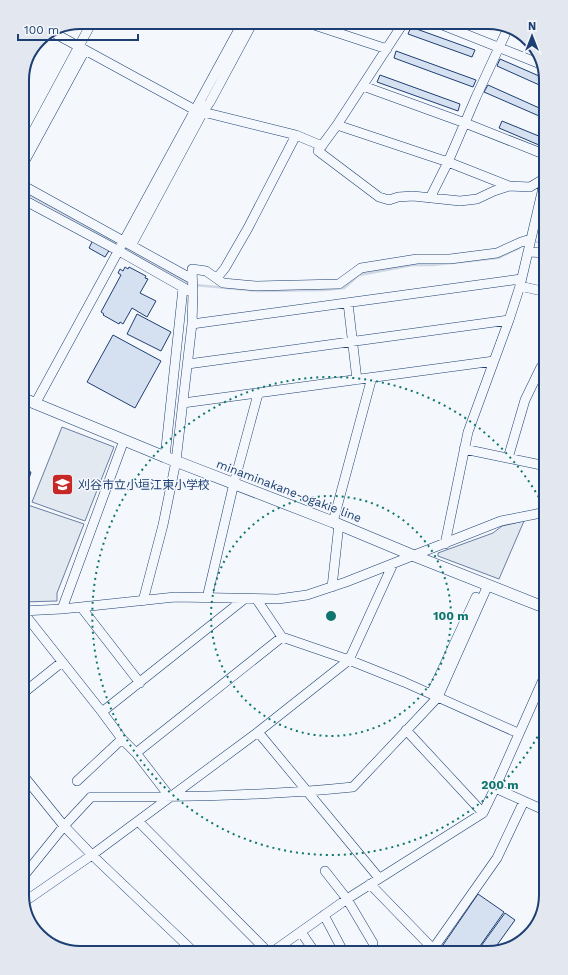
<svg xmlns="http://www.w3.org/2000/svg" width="568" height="975" viewBox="0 0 568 975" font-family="'Work Sans','Noto Sans JP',sans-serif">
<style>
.green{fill:#e3e9f0;stroke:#687fa3}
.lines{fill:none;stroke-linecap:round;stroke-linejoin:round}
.stream{stroke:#cfd7e4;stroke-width:2.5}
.building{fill:#d5e0f0;stroke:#1d3f73}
.minor-casing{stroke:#1d3f73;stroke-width:10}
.major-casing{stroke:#1d3f73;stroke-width:12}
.minor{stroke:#f4f7fb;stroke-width:9}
.major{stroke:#f4f7fb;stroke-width:11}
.ring{fill:none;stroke:#0f766e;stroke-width:2;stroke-dasharray:2 4}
.labels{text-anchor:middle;stroke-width:3;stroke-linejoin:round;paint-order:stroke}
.poi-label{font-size:12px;fill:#1d3f73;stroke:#f4f7fb;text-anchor:start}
.street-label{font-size:12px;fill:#1d3f73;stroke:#f4f7fb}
.rim{fill:none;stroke:#1d3f73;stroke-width:2}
.centre{fill:#0f766e;stroke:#f4f7fb;stroke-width:2}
.ring-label{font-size:12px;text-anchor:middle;font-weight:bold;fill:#0f766e;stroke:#f4f7fb;stroke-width:3;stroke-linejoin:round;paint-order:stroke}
</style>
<rect width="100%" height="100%" fill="#f4f7fb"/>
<!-- green -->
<path class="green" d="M62 427 114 447 85 521 32 502Z
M22 503 84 524 57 593V601L22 602Z
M524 521 499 579 438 556V553L493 533 502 526Z"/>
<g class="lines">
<!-- stream -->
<path class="stream" d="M22 191 119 244
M537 242 546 241
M123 247 146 261 190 284
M195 285 258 291 324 290 344 288 359 275 413 265H433L498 258 519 248"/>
</g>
<!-- building -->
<path class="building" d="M411 27 475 50 472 57 408 34Z
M396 51 476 80 473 87 394 58Z
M500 59 546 79V88L497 66Z
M380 75 460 104 458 111 377 82Z
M488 85 546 111V119L484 92Z
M502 121 546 139V148L499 128Z
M93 240 110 249 105 257 89 248Z
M125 267 128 269 129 267 146 276 145 278 148 279 140 293 156 301 147 317 132 308 123 324 120 322 119 324 103 315 104 314 101 312 121 275 118 273 120 269 123 271Z
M137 314 171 332 161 351 127 334Z
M113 335 161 361 135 408 87 382Z
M22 470 31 472 28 482 24 481 23 484Z
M478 894 504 912 475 953H448L441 948Z
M505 913 515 920 492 952 476 953Z"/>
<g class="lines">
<defs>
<path id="minor" d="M305 22 387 49
M404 22 337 125 318 151 379 197 389 200 398 197 413 196 460 201 477 199 494 191 509 186 530 187 545 178
M435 22 543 65
M54 33 195 110 296 135 322 146
M363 86 465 123 546 155
M337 125 448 162 509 186
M22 152 92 22
M22 166 85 50
M22 185 192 279
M430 198 448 162 476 97 508 28
M22 199 119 251 193 293
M132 244 203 112 210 102 253 22
M529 252 546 253
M217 278 225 268 248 228 296 135
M520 286 546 292
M348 303 357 380
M192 324 521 279
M188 364 509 320
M183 403 494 361
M35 404 243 22
M464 449 546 466
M165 457 183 288
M508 458 525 400 541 367 546 368
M333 522 372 377
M445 544 468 432 509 320 520 286 546 175
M332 587 339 524
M207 598 234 483 258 394
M257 600 282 637 349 660 404 682 518 733
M143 601 163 525 176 461 192 324 193 293 192 269 206 271 223 283 256 286 339 284 361 268 417 259H450L497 253 521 242 531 239
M81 607 140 683
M62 609 124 440
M22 611 62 609 175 597 278 599 307 595 346 582 501 521 546 512
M22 611 102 712 243 600
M22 694 62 662
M431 694 476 597
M102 712 122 739 136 753 170 797
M258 732 379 878
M136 753 282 637
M22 774 64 826 92 855 195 953
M77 781 122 739
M546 811 495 788 546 673
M483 813 495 788
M138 821 269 953
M325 871 347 899 373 943
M22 878 64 826 91 797C179 797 266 796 353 787L438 697 488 585
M370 884 437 953
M24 902 92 855 258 732 349 660 393 564
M324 915 344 953
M301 932 314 951
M265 953 275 950 347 899 483 813 406 730
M429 953 433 949 497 858 524 801"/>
<path id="major" d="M22 398 165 457 333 522 412 555 546 608"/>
</defs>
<!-- minor casing -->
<use href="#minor" class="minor-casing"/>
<!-- major casing -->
<use href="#major" class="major-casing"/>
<!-- minor -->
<use href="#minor" class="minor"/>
<!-- major -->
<use href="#major" class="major"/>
</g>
<!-- distance rings -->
<g class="ring">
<circle cx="331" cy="616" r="120"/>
<path d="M546 721A239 239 0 1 1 546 511"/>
</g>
<!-- icons -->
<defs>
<symbol id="school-square" viewBox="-11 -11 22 22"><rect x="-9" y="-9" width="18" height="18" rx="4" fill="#c62828" stroke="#f4f7fb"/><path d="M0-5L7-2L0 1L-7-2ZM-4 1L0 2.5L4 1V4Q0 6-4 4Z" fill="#fff"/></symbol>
</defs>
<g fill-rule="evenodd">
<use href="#school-square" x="50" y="472" width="25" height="25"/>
</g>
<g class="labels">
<!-- poi labels -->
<g class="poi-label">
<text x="78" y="489">刈谷市立小垣江東小学校</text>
</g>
<!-- street labels -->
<g class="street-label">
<text transform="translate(289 491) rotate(21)" y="4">minaminakane-ogakie line</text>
</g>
</g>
<!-- crop -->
<path d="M0 0H568V975H0ZM80 29H488A51 51 0 0 1 539 80V895A51 51 0 0 1 488 946H80A51 51 0 0 1 29 895V80A51 51 0 0 1 80 29Z" fill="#e3e8f0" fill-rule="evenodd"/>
<path class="rim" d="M80 29H488A51 51 0 0 1 539 80V895A51 51 0 0 1 488 946H80A51 51 0 0 1 29 895V80A51 51 0 0 1 80 29Z"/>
<circle cx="331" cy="616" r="6" class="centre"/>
<g class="ring-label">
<text x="451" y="620">100 m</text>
<text x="500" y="789">200 m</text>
</g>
<!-- north arrow -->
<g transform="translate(532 36)" stroke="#f4f7fb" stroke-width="3" paint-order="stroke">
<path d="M0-3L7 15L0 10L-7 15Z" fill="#1d3f73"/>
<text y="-6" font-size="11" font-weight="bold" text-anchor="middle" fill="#1d3f73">N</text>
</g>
<!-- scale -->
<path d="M18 34v6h120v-6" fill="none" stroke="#1d3f73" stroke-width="2"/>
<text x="24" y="34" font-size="12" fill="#1d3f73" stroke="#f4f7fb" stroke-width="3" paint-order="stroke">100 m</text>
</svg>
